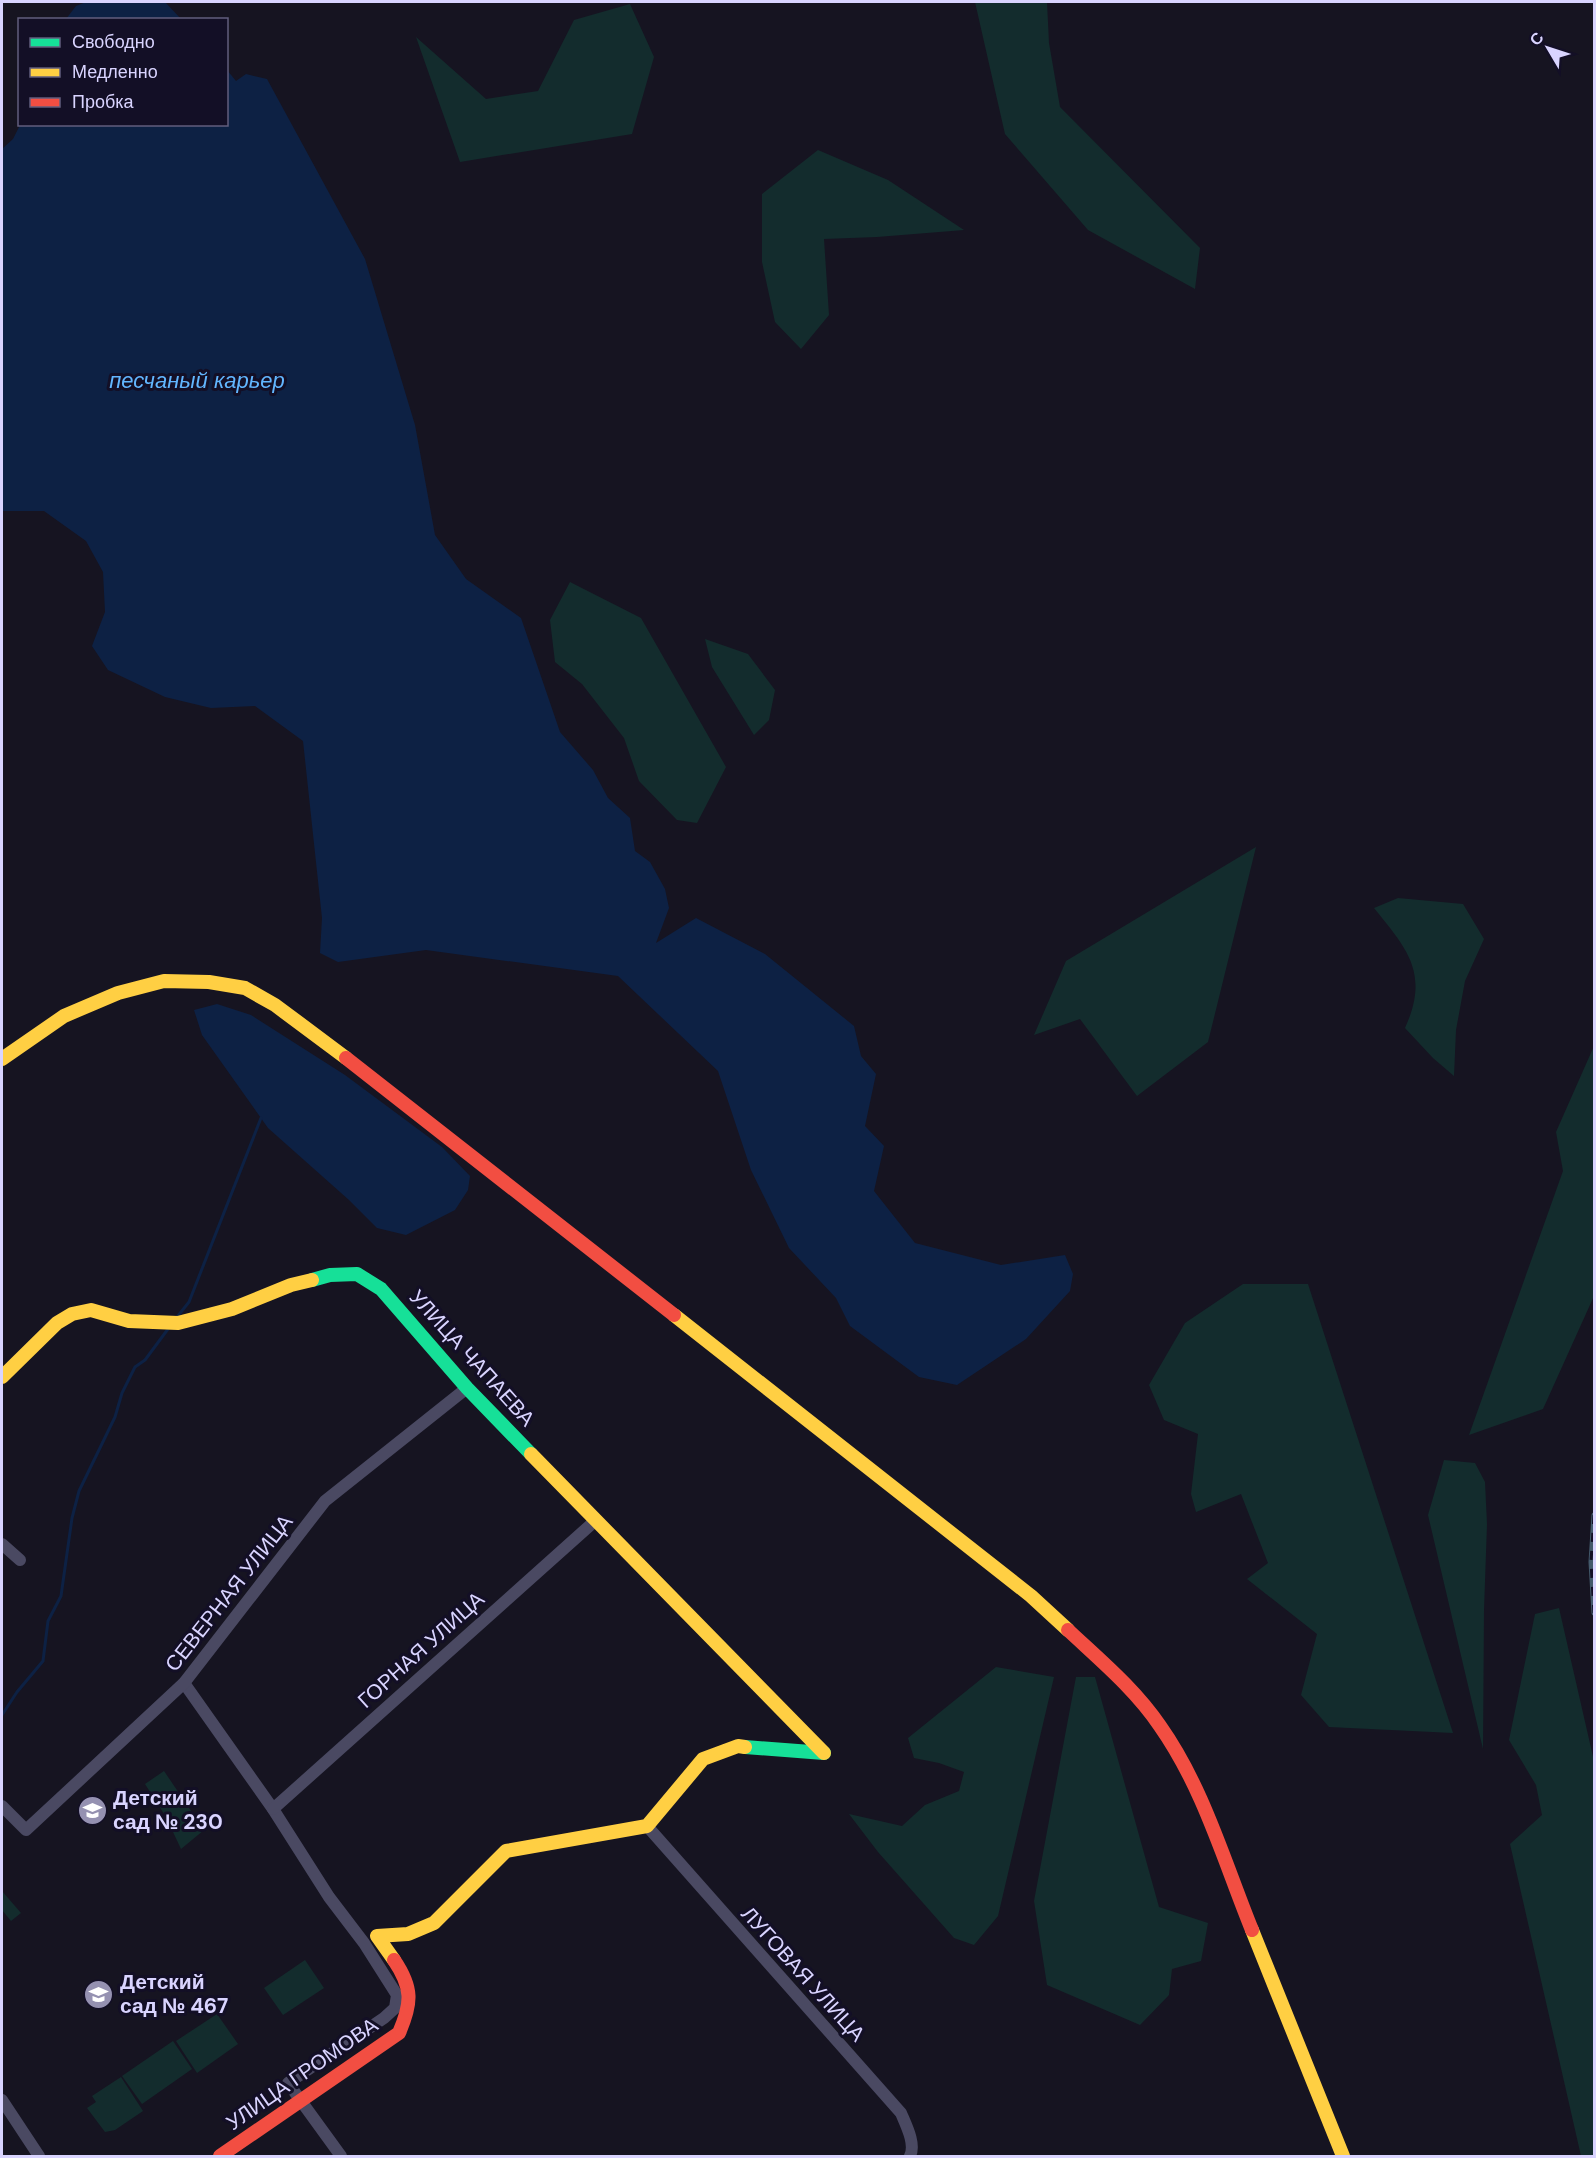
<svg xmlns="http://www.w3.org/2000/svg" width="1596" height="2158" viewBox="0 0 1596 2158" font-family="'DM Sans',sans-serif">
<rect width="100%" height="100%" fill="#161421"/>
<g fill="#132c2d">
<path d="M975 2H1047L1049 43 1060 107 1200 248 1195 289 1088 230 1005 134Z"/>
<path d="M630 4 654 57 632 134 460 162 416 37 486 99 538 91 574 20Z"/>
<path d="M818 150 888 180 964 230 877 237 824 239 829 315 801 349 775 322 762 262V194Z"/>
<path d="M570 582 641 618 726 767 697 823 677 820 639 781 624 738 582 684 555 662 550 620Z"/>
<path d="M705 639 748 654 775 690 769 720 754 735 712 667Z"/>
<path d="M1256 847 1208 1042 1137 1096 1080 1019 1034 1035 1066 961Z"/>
<path d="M1398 898 1463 904 1484 939 1465 981 1456 1030 1454 1076 1433 1058 1405 1028C1430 973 1407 949 1374 908Z"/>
<path d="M1594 1046V1296L1543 1409 1469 1435 1563 1171 1556 1132Z"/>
<path d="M1243 1284H1308L1453 1733 1329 1727 1301 1695 1317 1634 1247 1579 1268 1563 1241 1494 1196 1512 1191 1494 1198 1434 1164 1420 1149 1385 1185 1323Z"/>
<path d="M1444 1460 1475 1463 1485 1482 1487 1524 1484 1610 1483 1749 1428 1515Z"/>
<path d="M1559 1608 1594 1761V2156H1581L1510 1844 1542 1815 1536 1785 1509 1740 1535 1614Z"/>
<path d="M996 1667 1054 1677 998 1916 974 1945 954 1938 878 1852 849 1814 902 1826 925 1805 959 1791 964 1772 939 1763 914 1758 908 1738Z"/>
<path d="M1076 1677H1095L1159 1907 1208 1923 1201 1961 1172 1969 1169 1995 1140 2025 1047 1985 1034 1901Z"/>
<path d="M164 1771 204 1830 181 1849 166 1817 145 1784Z"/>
<path d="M2 1891 21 1913 11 1921 2 1910Z"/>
<path d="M305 1960 324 1988 283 2015 264 1988Z"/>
<path d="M217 2014 238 2044 197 2073 176 2041Z"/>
<path d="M173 2041 192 2069 142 2104 122 2076Z"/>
<path d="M121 2077 143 2111 115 2130 105 2132 87 2108 96 2102 92 2096Z"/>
</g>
<g fill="#0d2144">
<path d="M86 2H165L181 19H66L76 6Z"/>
<path d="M227 70 236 81 246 74 267 79 365 259 415 425 435 535 466 579 521 618 560 732 593 770 608 798 630 818 635 851 650 862 665 889 669 908 656 943 696 918 765 954 854 1026 861 1056 876 1074 865 1126 884 1146 874 1191 915 1243 1001 1265 1065 1255 1073 1274 1070 1291 1026 1339 957 1385 919 1377 850 1326 836 1298 789 1248 751 1170 718 1071 618 976 426 950 338 962 320 953 322 918 303 741 255 706 211 708 165 697 108 670 92 646 105 612 103 572 86 541 44 511H2V149L13 139 20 125 226 124Z"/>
<path d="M217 1004 251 1015 345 1075 442 1147 470 1176 468 1190 455 1210 406 1235 377 1228 349 1200 268 1128 202 1035 194 1010Z"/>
</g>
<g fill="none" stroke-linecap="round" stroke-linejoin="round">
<g stroke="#0d2144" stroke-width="3">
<path d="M177 1317 189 1302 261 1118"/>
<path d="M2 1715 17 1692 43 1661 48 1621 61 1596 72 1518 79 1491 115 1417 122 1393 135 1367 145 1360 168 1329"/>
</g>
<g stroke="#4a4962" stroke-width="12">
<path d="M2 1544 20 1560"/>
<path d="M184 1683 273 1809 329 1897 364 1943 397 1995 395 2008 384 2018 288 2083 341 2156"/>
<path d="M2 1806 26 1830 184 1683 325 1501 467 1388"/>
<path d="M273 1809 596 1520"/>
<path d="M647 1826 901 2113C906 2125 916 2144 910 2156"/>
<path d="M2 2100 39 2156"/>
</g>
<g stroke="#16e098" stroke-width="14">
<path d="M312 1280 330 1275 357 1274 381 1289 467 1388 531 1454"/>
<path d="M745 1747 824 1753"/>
</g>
<g stroke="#ffcf43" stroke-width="14">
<path d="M2 1059 64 1016 118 993 164 981 209 982 245 988 275 1005 346 1058"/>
<path d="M674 1315 1031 1596 1068 1630"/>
<path d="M2 1377 57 1323 72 1314 91 1310 129 1321 178 1323 232 1309 291 1285 312 1280"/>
<path d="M531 1454 824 1753"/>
<path d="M1252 1930 1343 2156"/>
<path d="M394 1960 377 1936 408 1934 434 1923 506 1851 647 1826 703 1759 738 1746 745 1747"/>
</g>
<g stroke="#f24e42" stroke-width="14">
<path d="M346 1058 674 1315"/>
<path d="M1068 1630C1100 1660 1135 1689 1160 1726 1203 1787 1224 1861 1252 1930"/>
<path d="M220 2156 399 2033C412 2003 413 1988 394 1960"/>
</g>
<defs>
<path id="rail" d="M1594 1515 1591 1562 1594 1613"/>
</defs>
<use href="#rail" stroke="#43596b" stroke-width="5"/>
<use href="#rail" stroke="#130f26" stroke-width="3" stroke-dasharray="9" stroke-linecap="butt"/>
</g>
<defs>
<symbol id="school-disc" viewBox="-11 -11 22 22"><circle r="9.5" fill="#9591b1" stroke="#130f26"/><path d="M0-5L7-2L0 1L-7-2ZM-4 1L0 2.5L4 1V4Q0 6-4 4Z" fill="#fff"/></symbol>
</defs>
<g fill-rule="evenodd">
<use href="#school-disc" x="76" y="1794" width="33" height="33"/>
<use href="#school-disc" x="82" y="1978" width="33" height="33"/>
</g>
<g text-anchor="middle" stroke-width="6" stroke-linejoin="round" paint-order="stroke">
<g font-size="21" fill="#d9d4ff" stroke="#130f26">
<text transform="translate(472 1358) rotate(48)" y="7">УЛИЦА ЧАПАЕВА</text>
<text transform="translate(229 1593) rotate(-52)" y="7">СЕВЕРНАЯ УЛИЦА</text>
<text transform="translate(421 1650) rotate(-42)" y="7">ГОРНАЯ УЛИЦА</text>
<text transform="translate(803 1974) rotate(48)" y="7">ЛУГОВАЯ УЛИЦА</text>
<text transform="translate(302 2074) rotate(-35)" y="7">УЛИЦА ГРОМОВА</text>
</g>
<g font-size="21" font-weight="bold" fill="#d9d4ff" stroke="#130f26" text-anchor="start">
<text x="113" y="1805">Детский<tspan x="113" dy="24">сад № 230</tspan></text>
<text x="120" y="1989">Детский<tspan x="120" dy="24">сад № 467</tspan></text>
</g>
<g font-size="22" font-style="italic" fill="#62b6ff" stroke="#130f26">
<text x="197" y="388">песчаный карьер</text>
</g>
</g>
<rect width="1596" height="2158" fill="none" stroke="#d9d4ff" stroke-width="6"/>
<rect x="18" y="18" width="210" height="108" fill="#130f26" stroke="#625e7d" stroke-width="1.5"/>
<rect x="30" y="38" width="30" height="9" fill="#16e098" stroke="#625e7d" stroke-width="1.5"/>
<text x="72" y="48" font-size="18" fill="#d9d4ff">Свободно</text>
<rect x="30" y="68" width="30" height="9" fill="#ffcf43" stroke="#625e7d" stroke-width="1.5"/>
<text x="72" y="78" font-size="18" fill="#d9d4ff">Медленно</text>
<rect x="30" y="98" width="30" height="9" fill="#f24e42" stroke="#625e7d" stroke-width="1.5"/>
<text x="72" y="108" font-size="18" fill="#d9d4ff">Пробка</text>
<g transform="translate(1548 48) rotate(309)" stroke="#130f26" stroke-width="4.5" paint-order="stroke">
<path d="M0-4.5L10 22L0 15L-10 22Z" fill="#d9d4ff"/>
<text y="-9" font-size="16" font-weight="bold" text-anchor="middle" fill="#d9d4ff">С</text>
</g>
</svg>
